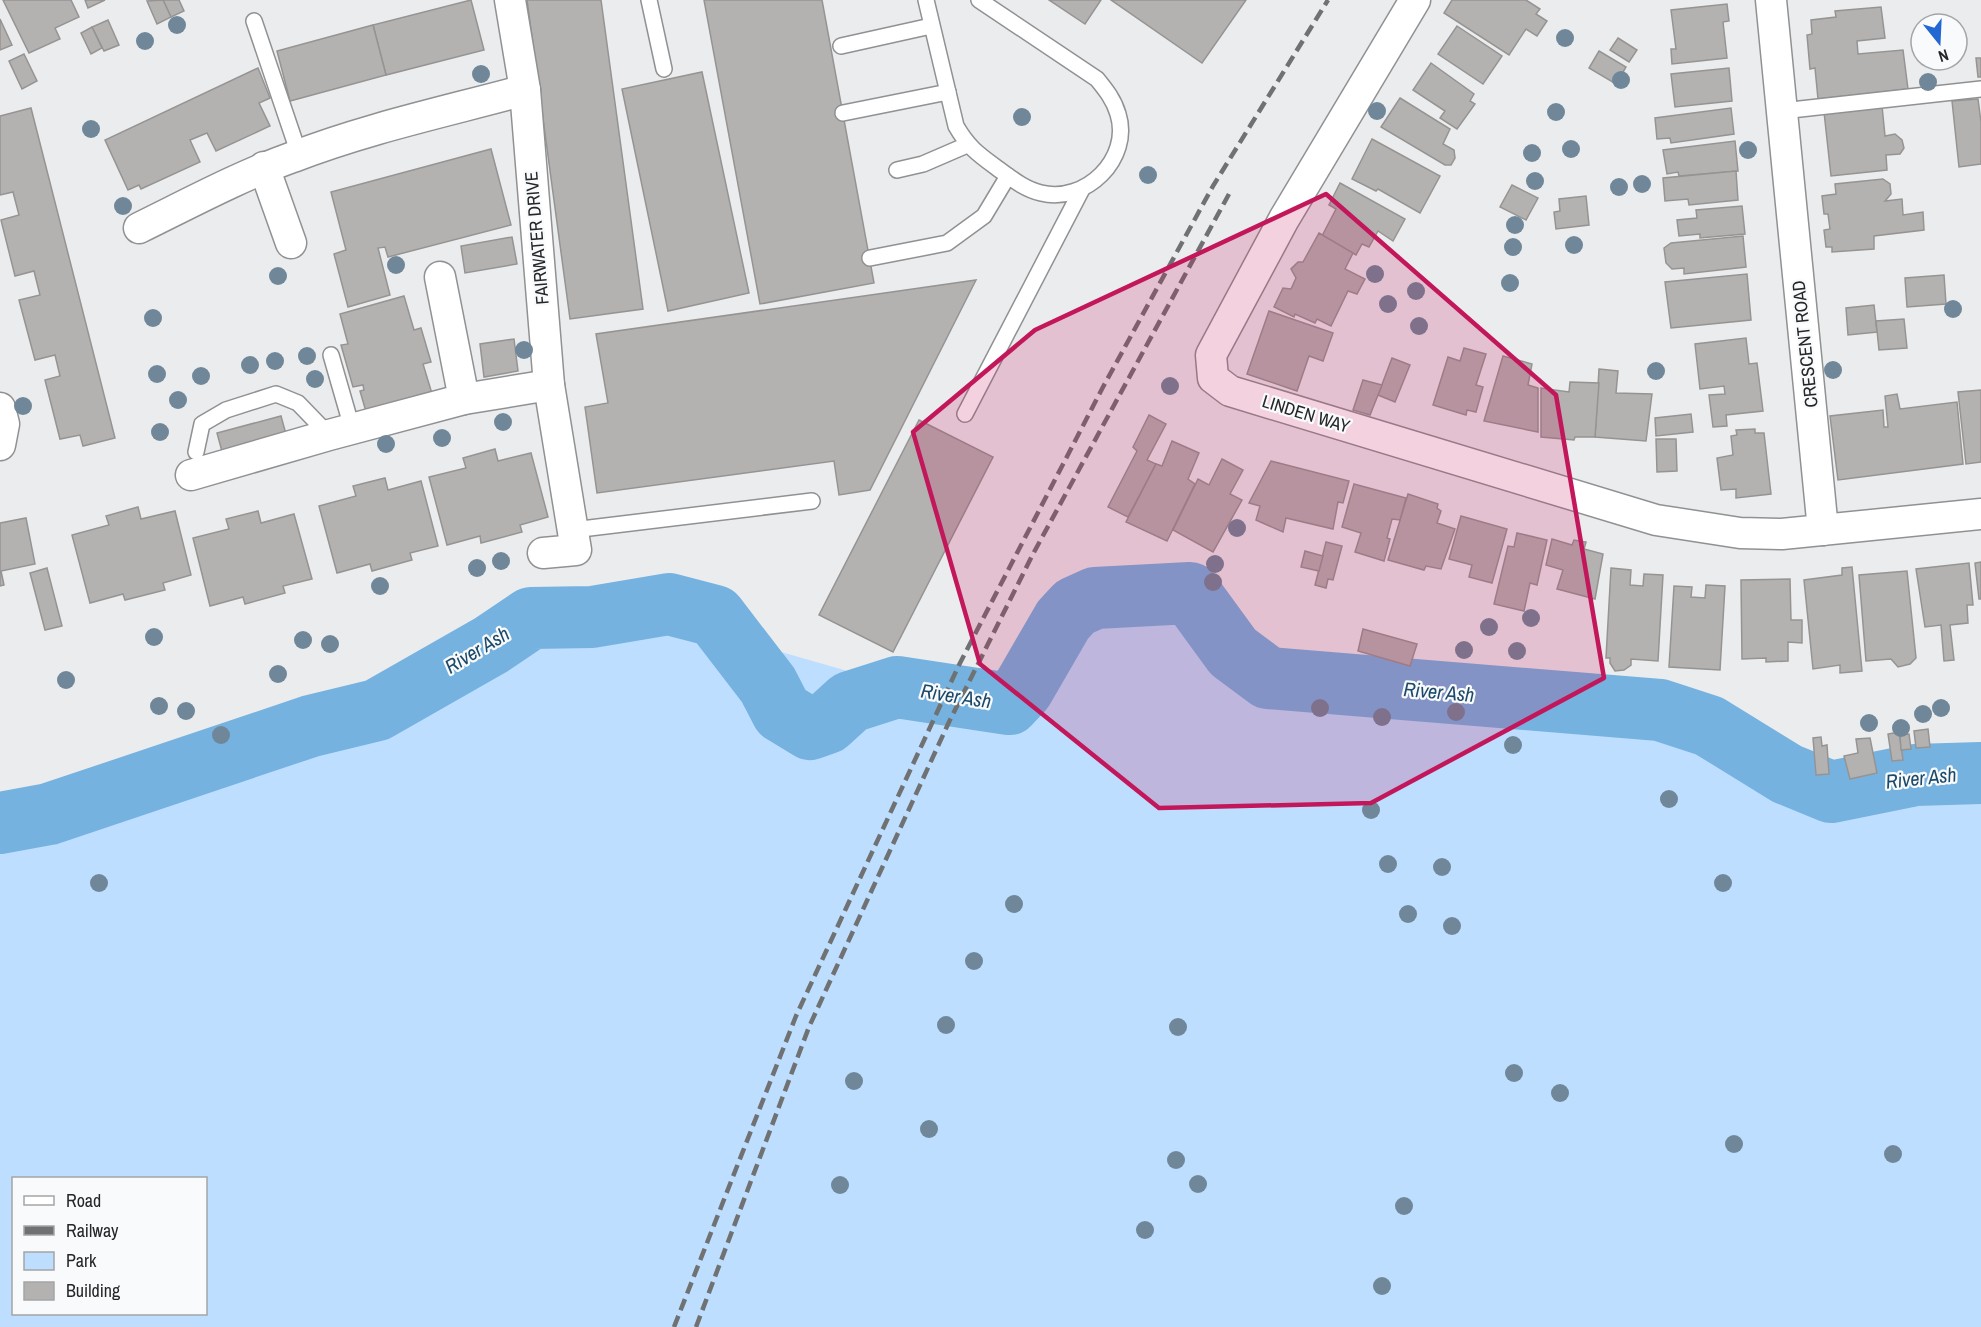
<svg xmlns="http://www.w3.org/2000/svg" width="1981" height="1327" viewBox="0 0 1981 1327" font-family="'Archivo Narrow',sans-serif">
<rect width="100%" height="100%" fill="#ebecee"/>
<path fill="#bddefe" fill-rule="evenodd" d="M1190 593 1233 652 1268 678 1660 710 1709 726 1787 774 1831 792 1915 775 1981 773V1327H0V835L106 809 134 786 311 726 377 710 491 645 531 618 592 598 914 690 1009 704 1023 689 1063 620 1075 607 1095 598ZM14 1178H206V1314H14Z"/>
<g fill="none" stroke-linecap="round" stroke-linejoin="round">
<path stroke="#75b2e0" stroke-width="62" d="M0 823 49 814 311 726 377 710 491 645 531 618 592 617 669 604 715 616 768 685 782 712 810 729 827 723 850 702 897 687 1009 704 1023 689 1063 620 1075 607 1095 598 1190 593 1233 652 1268 678 1660 710 1709 726 1787 774 1831 792 1915 775 1981 773"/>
</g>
<g fill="#b4b2b1" stroke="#969493" stroke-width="1.5">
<path d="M3 0H71L79 17 55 28 60 39 29 53Z"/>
<path d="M85 0H105L88 8Z"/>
<path d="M163 0H179L184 11 171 17Z"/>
<path d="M163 0 171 17 157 24 147 1Z"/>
<path d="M471 0 484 50 386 75 373 25Z"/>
<path d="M527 0H601L643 309 570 319Z"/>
<path d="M704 0H822L874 283 760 304Z"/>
<path d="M1049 0H1101L1085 24Z"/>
<path d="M1111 0H1246L1202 63Z"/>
<path d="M1452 0H1526L1540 9 1536 14 1547 21 1537 36 1526 29 1509 55 1444 13Z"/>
<path d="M1727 4 1729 21 1723 22 1727 58 1672 64 1671 49H1676L1671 10Z"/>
<path d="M1881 7 1885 38 1857 41 1858 54 1903 50 1908 89 1818 99 1815 68 1810 69 1807 35 1812 34 1811 20 1836 17 1835 11Z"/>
<path d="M0 19 12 45 0 50Z"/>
<path d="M108 20 119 45 104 51 92 27Z"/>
<path d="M373 25 386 75 290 101 277 51Z"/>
<path d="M1457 26 1502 56 1483 84 1438 54Z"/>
<path d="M92 27 102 48 91 54 81 33Z"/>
<path d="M1618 38 1637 50 1629 62 1610 50Z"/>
<path d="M1599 51 1626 67 1616 84 1589 68Z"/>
<path d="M24 54 37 81 22 89 9 61Z"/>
<path d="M1976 58H1981V77H1978Z"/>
<path d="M1431 63 1474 94 1470 101 1475 104 1457 129 1440 118 1445 111 1413 90Z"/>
<path d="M258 68 270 98 259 103 270 126 216 151 207 133 190 140 200 162 141 189 139 185 128 190 105 140Z"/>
<path d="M1729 68 1732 101 1675 107 1671 74Z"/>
<path d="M702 72 749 293 668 311 622 89Z"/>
<path d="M1400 98 1450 129 1443 144 1454 150 1455 158 1451 165H1445L1381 127Z"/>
<path d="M1978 99 1981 122V164L1959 167 1952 101Z"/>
<path d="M1882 106 1885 136 1895 134 1902 140 1904 148 1900 154 1886 155 1887 170 1831 176 1824 112Z"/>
<path d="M31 108 115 438 83 446 80 435 60 439 45 380 60 376 55 355 35 360 19 300 40 295 34 271 15 276 1 220 19 215 13 192 0 195V116Z"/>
<path d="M1731 108 1734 134 1671 143 1670 138 1657 139 1655 118Z"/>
<path d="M1372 139 1440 176 1420 213 1378 189 1376 191 1352 179Z"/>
<path d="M1735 141 1738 171 1679 176 1678 172 1667 174 1663 150Z"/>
<path d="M491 149 511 225 388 257 385 247 378 248 390 295 348 307 334 254 346 250 331 192Z"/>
<path d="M1736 171 1738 200 1689 205 1688 199 1665 201 1663 178Z"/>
<path d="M1883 179 1890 184 1891 194 1885 201 1902 199 1903 215 1923 212 1924 230 1874 236V249L1832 252V247H1826L1824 230 1830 229 1828 214H1824L1822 196 1836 194 1835 184Z"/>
<path d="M1340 183 1405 219 1393 241 1378 231 1369 247 1362 244 1356 255 1322 236 1336 209 1329 205Z"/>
<path d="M1512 185 1538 198 1526 220 1500 207Z"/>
<path d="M1586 196 1589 225 1556 229 1554 212 1560 211 1559 199Z"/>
<path d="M1742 206 1745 234 1700 238V234L1679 236 1677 220 1697 218 1696 210Z"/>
<path d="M1319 233 1353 253 1345 269 1365 279 1357 294 1348 291 1331 326 1317 319 1315 323 1295 314 1294 317 1274 307 1283 288 1291 289 1296 278 1291 269 1298 262H1303Z"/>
<path d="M1743 236 1746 267 1684 274V268L1672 269 1666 263 1664 248 1671 243Z"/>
<path d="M512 237 517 264 465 273 461 246Z"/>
<path d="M1747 274 1751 320 1671 328 1665 282Z"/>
<path d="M1944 275 1946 304 1907 307 1905 278Z"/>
<path d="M976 280 870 490 839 495 834 461 597 493 585 407 608 403 596 334Z"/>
<path d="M404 296 414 330 421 328 431 362 423 364 433 397 367 415 360 391 364 390 363 385 353 387 341 345 348 344 340 314Z"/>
<path d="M1874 305 1877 332 1848 335 1846 308Z"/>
<path d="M1269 311 1333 333 1323 361 1309 356 1297 391 1247 374Z"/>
<path d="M1904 319 1907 348 1879 350 1876 321Z"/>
<path d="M1746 338 1749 364 1757 363 1763 411 1726 415 1727 426 1713 427 1709 395 1725 394 1724 386 1700 389 1695 344Z"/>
<path d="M514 339 518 371 484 377 480 344Z"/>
<path d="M1464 348 1486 354 1476 385 1483 387 1476 412 1467 410 1466 415 1433 405 1448 357 1460 361Z"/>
<path d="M1503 356 1532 364 1528 385 1538 388V432L1484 421Z"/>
<path d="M1392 358 1410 365 1395 402 1378 395Z"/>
<path d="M1599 369 1618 371 1616 393 1652 394 1646 441 1595 437Z"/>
<path d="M1363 380 1382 385 1370 415 1353 410Z"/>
<path d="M1570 382 1599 383 1595 437H1575L1574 440 1541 437V388L1569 392Z"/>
<path d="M1981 390V462L1966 464 1958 392Z"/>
<path d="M1897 394 1900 409 1957 402 1963 464 1838 480 1830 416 1883 410 1884 427H1888L1885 396Z"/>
<path d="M1691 414 1693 432 1656 436 1655 418Z"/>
<path d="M1149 415 1166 424 1147 460 1156 464 1128 517 1108 507 1137 451 1133 447Z"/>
<path d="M281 416 287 438 223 455 217 433Z"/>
<path d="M919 420 993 457 893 652 819 615Z"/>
<path d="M1755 429V433H1764L1771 494 1736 498V489L1721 490 1717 458 1733 455 1731 436 1737 435 1736 430Z"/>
<path d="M1656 439H1676L1677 471 1657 472Z"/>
<path d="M1172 441 1199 453 1188 479 1195 484 1167 541 1126 522 1156 464 1162 466Z"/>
<path d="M495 449 498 461 531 453 548 517 520 525 522 532 481 543 480 536 447 545 429 477 466 468 463 458Z"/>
<path d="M1222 459 1243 470 1230 494 1242 500 1213 552 1173 530 1198 479 1209 485Z"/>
<path d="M1271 461 1349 481 1343 503 1338 502 1333 529 1286 518 1283 532 1256 520 1260 506 1249 503Z"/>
<path d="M385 478 388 490 421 481 438 546 410 553 412 560 372 571 370 564 337 573 319 506 356 496 353 486Z"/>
<path d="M1354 484 1406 498 1400 520 1392 519 1387 538 1390 539 1384 561 1355 552 1361 533 1342 527Z"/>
<path d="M1408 494 1438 504 1437 508 1441 511 1437 523 1455 529 1441 569 1426 566 1424 570 1388 560Z"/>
<path d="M138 507 141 519 175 511 191 575 163 583 165 590 125 600 123 594 90 603 72 535 109 525 106 516Z"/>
<path d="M258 511 261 523 294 514 312 579 283 586 285 593 245 604 243 597 210 606 193 538 229 529 226 519Z"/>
<path d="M1461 516 1507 529 1492 583 1469 577 1472 565 1449 559Z"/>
<path d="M26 518 35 564 1 571 4 585 0 586V523Z"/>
<path d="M1517 533 1547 540 1537 585 1530 583 1524 611 1494 604 1508 546 1514 547Z"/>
<path d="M1552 539 1572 545 1574 540 1586 542 1584 549 1603 554 1595 599 1557 589 1563 570 1546 565Z"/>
<path d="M1326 542 1342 546 1333 580 1328 579 1326 588 1315 585Z"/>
<path d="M1305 551 1323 556 1319 571 1301 567Z"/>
<path d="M1981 562V599H1979L1975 563Z"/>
<path d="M1969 563 1973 605H1967L1968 623 1950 625 1954 660 1944 661 1941 625 1925 627 1916 569Z"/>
<path d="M1852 567 1862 671 1840 673V665L1813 669 1804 580 1842 575V568Z"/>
<path d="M47 568 62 626 45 630 30 573Z"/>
<path d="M1611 568 1631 570 1630 585 1643 586 1644 574 1663 575 1658 661 1631 659V665L1624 670 1615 671 1610 663V658H1606Z"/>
<path d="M1907 571 1916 658 1910 664 1898 667 1891 659 1866 661 1859 575Z"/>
<path d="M1790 579 1791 620H1802V643L1788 642V661L1766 662V658L1742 659 1741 580Z"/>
<path d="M1706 585 1725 586 1720 670 1669 667 1674 586 1692 587 1691 597 1705 598Z"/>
<path d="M1363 629 1417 644 1410 666 1358 651Z"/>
<path d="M1928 729 1930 747 1916 748 1914 731Z"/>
<path d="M1899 732 1903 760 1892 761 1888 734Z"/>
<path d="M1909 734 1911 749 1901 750 1900 735Z"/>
<path d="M1821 737 1822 746 1827 745 1829 774 1816 775 1813 738Z"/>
<path d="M1870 738 1877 773 1850 779 1844 756 1858 753 1856 739Z"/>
</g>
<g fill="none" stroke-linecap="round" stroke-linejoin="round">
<defs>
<g id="lane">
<path d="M649 0 664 69"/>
<path d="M926 0 956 126C968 147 978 154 997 168 1011 178 1024 189 1041 193 1085 204 1132 159 1118 114 1114 100 1106 90 1097 79L979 0"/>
<path d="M254 21 299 154"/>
<path d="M841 46 931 26"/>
<path d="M1782 111 1981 89"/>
<path d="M843 113 948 92"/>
<path d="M897 170 923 164 967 145"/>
<path d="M870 258 947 243 984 216 1008 176"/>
<path d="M331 355 352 428"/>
<path d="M965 414 1082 189"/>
<path d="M196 452 202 424 226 410 276 394 298 403 329 435"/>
<path d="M573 530 812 501"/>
</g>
<g id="street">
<path d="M510 0 525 90 549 385 576 550 543 553"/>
<path d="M1415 0 1284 219 1211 355 1213 378 1230 391 1656 520 1740 533 1782 534 1981 514"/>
<path d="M1771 0 1823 530"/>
<path d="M264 167 291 243"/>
<path d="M139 228C190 203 240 176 293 157 368 128 448 111 525 90"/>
<path d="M440 277 464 399"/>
<path d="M0 408 4 424 0 445"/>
<path d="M191 475 329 435 464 399 549 385"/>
</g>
</defs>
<use href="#lane" stroke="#909193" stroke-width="18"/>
<use href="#street" stroke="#909193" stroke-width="33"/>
<use href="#lane" stroke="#fff" stroke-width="15"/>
<use href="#street" stroke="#fff" stroke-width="30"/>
<g stroke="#707172" stroke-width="4.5" stroke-dasharray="12 6" stroke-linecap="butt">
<path d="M674 1327 796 1016 959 665 1103 387 1213 186 1328 0"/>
<path d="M696 1327 809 1027 949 722 1033 554 1229 194"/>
</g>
</g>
<g fill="#6f8799">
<circle cx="177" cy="25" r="9"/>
<circle cx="1565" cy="38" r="9"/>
<circle cx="145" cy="41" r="9"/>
<circle cx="481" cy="74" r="9"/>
<circle cx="1621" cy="80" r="9"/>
<circle cx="1928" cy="82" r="9"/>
<circle cx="1377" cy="111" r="9"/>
<circle cx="1556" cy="112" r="9"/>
<circle cx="1022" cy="117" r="9"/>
<circle cx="91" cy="129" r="9"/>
<circle cx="1571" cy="149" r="9"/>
<circle cx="1748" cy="150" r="9"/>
<circle cx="1532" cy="153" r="9"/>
<circle cx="1148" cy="175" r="9"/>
<circle cx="1535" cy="181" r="9"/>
<circle cx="1642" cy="184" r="9"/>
<circle cx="1619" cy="187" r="9"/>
<circle cx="123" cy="206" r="9"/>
<circle cx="1515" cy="225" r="9"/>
<circle cx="1574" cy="245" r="9"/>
<circle cx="1513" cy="247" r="9"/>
<circle cx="396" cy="265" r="9"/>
<circle cx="1375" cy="274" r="9"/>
<circle cx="278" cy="276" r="9"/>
<circle cx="1510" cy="283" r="9"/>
<circle cx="1416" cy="291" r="9"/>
<circle cx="1388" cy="304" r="9"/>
<circle cx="1953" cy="309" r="9"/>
<circle cx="153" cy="318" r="9"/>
<circle cx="1419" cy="326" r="9"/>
<circle cx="524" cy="350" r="9"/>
<circle cx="307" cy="356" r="9"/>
<circle cx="275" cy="361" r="9"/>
<circle cx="250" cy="365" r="9"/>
<circle cx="1833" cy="370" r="9"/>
<circle cx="1656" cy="371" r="9"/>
<circle cx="157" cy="374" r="9"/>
<circle cx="201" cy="376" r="9"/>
<circle cx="315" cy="379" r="9"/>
<circle cx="1170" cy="386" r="9"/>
<circle cx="178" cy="400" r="9"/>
<circle cx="23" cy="406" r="9"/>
<circle cx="503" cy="422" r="9"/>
<circle cx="160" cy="432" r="9"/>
<circle cx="442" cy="438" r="9"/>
<circle cx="386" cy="444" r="9"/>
<circle cx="1237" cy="528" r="9"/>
<circle cx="501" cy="561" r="9"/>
<circle cx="1215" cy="564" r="9"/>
<circle cx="477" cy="568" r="9"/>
<circle cx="1213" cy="582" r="9"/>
<circle cx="380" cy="586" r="9"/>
<circle cx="1531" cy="618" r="9"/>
<circle cx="1489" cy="627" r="9"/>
<circle cx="154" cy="637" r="9"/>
<circle cx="303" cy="640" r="9"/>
<circle cx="330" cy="644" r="9"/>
<circle cx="1464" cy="650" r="9"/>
<circle cx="1517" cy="651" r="9"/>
<circle cx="278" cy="674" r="9"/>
<circle cx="66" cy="680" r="9"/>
<circle cx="159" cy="706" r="9"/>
<circle cx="1320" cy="708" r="9"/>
<circle cx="1941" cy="708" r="9"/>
<circle cx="186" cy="711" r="9"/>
<circle cx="1456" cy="712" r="9"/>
<circle cx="1923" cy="714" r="9"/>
<circle cx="1382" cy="717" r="9"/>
<circle cx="1869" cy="723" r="9"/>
<circle cx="1901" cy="728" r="9"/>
<circle cx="221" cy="735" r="9"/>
<circle cx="1513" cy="745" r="9"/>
<circle cx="1669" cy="799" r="9"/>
<circle cx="1371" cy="810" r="9"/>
<circle cx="1388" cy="864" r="9"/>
<circle cx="1442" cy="867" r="9"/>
<circle cx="99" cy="883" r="9"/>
<circle cx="1723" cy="883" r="9"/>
<circle cx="1014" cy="904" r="9"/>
<circle cx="1408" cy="914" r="9"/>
<circle cx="1452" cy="926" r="9"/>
<circle cx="974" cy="961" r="9"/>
<circle cx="946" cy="1025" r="9"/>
<circle cx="1178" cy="1027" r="9"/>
<circle cx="1514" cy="1073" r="9"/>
<circle cx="854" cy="1081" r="9"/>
<circle cx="1560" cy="1093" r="9"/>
<circle cx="929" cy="1129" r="9"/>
<circle cx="1734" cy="1144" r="9"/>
<circle cx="1893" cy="1154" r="9"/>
<circle cx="1176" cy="1160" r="9"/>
<circle cx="1198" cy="1184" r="9"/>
<circle cx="840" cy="1185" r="9"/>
<circle cx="1404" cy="1206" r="9"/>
<circle cx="1145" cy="1230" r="9"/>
<circle cx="1382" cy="1286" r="9"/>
</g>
<path fill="#c2185b" fill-opacity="0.2" stroke="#c2185b" stroke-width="4.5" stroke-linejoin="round" d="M1326 194 1556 395 1604 678 1371 803 1159 808 980 664 913 432 1035 330Z"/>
<g text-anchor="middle" stroke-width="4.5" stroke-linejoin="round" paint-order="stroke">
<g font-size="18" fill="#252627" stroke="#f8fafb">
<text transform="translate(537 238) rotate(-95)" y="6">FAIRWATER DRIVE</text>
<text transform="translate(1805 344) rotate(-96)" y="6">CRESCENT ROAD</text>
<text transform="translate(1306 414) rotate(17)" y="6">LINDEN WAY</text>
</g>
<g font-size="20" font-style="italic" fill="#1b4969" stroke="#f8fafb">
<text transform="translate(477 650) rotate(-31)" y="7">River Ash</text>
<text transform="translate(1439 692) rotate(5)" y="7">River Ash</text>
<text transform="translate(956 696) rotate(9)" y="7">River Ash</text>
<text transform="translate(1921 778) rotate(-6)" y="7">River Ash</text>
</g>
</g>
<rect x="12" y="1177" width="195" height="138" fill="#f8fafb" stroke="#a4a5a6" stroke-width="1.5"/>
<rect x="24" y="1196" width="30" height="9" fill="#ffffff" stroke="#a4a5a6" stroke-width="1.5"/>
<text x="66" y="1207" font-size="18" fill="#252627">Road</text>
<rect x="24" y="1226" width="30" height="9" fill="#707172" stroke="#a4a5a6" stroke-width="1.5"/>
<text x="66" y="1237" font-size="18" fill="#252627">Railway</text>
<rect x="24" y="1252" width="30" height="18" fill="#bddefe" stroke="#a4a5a6" stroke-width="1.5"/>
<text x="66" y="1267" font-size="18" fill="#252627">Park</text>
<rect x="24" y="1282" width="30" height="18" fill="#b4b2b1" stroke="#a4a5a6" stroke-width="1.5"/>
<text x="66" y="1297" font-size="18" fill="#252627">Building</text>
<g transform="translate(1939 42) rotate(162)"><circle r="28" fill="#f8fafb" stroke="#a4a5a6" stroke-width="1.5"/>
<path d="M0-4.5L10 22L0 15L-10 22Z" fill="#2367d3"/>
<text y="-9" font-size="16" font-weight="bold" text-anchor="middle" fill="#252627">N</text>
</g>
</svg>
